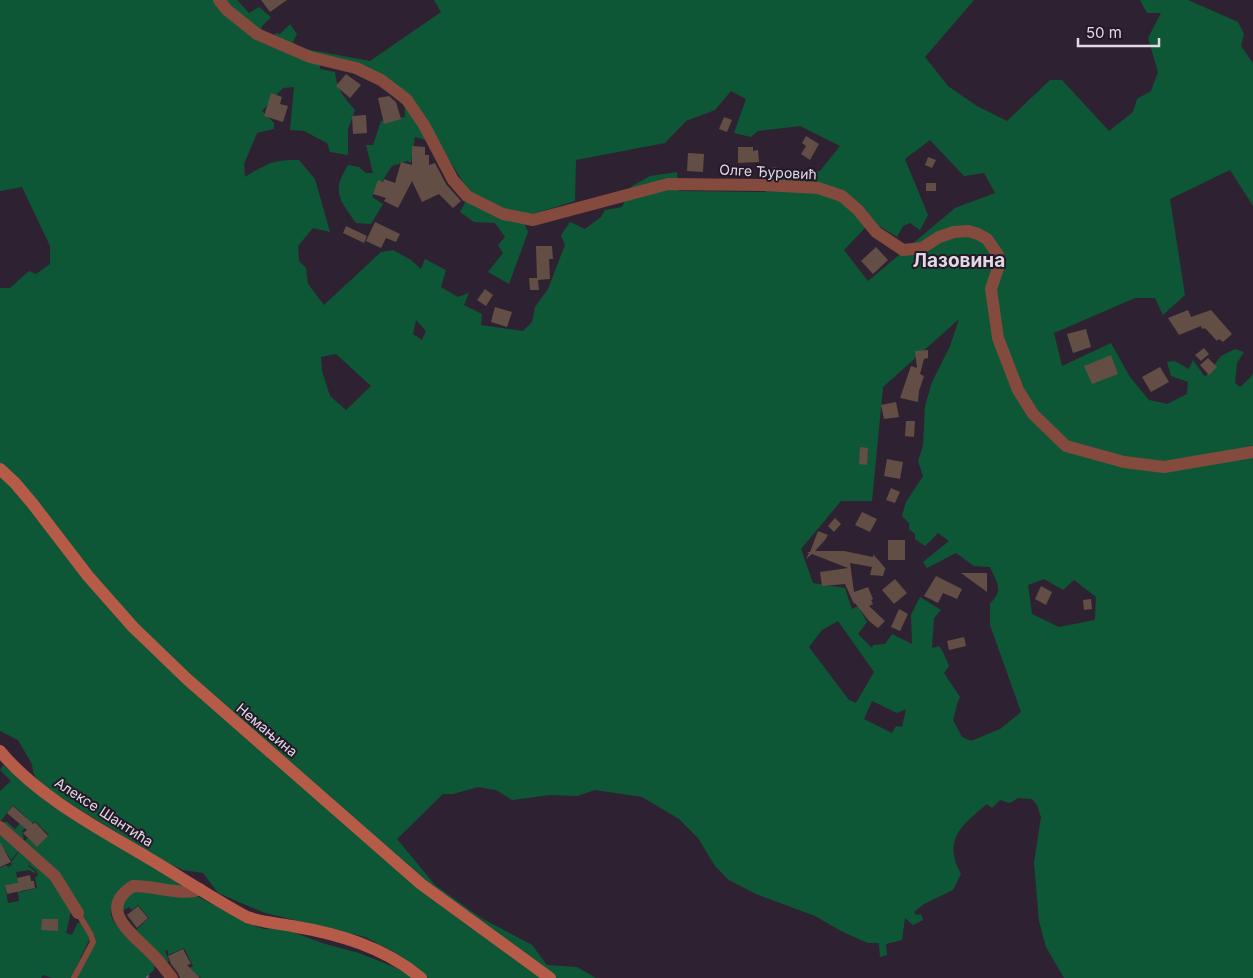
<svg xmlns="http://www.w3.org/2000/svg" width="1253" height="978" viewBox="0 0 1253 978" font-family="Inter,sans-serif">
<rect width="100%" height="100%" fill="#2e2232"/>
<g fill="#0e5736" fill-rule="evenodd">
<path d="M0 0H237L249 13 259 7 271 17 262 26 259 39 266 45 276 33 280 34 290 24 297 34 293 42 300 48 370 61 441 12 434 0H974L925 57 948 86 977 106 1007 121 1050 80H1062L1109 131 1133 112 1137 99 1151 91 1158 72 1148 38 1161 13H1147L1140 0H1188L1238 22 1244 34 1241 46 1253 63V206L1230 170 1170 199 1185 295 1163 315 1155 298H1135L1054 333 1062 366 1111 343 1130 377 1149 400 1167 404 1187 394 1188 382 1171 376 1167 362 1175 361 1189 369 1193 360 1205 377 1221 356 1235 349 1244 352 1237 363 1235 383 1240 387 1250 378 1253 373V978H1064L1046 947 1039 921 1034 863 1041 817 1037 805 1032 799 1018 798 1010 803 1000 800 992 808 987 804C962 825 942 840 961 874L953 890 924 904 914 912 916 915 921 914 923 920 913 925 905 918 902 940 886 944 887 955 880 957 879 943H868L843 932 815 916 756 894 729 880 715 866 698 838 679 819 642 797 595 790 577 796 550 795 512 800 496 790 478 787 453 794H443L397 839 435 885 481 918 532 945 547 965 577 967 596 978H428L396 953 365 937 265 913 218 893 203 873 183 870 163 861 50 791 37 780 33 772 32 764 18 740 0 731V288H10L29 271 36 274 50 264V246L22 187 0 191ZM320 57 404 92 405 117 381 121 373 145H366L373 173H366L359 167 348 165C331 192 340 200 356 223L371 224 383 204 372 197 392 166 407 161 411 163 415 137 426 140V123L470 193 460 212 474 222 495 223 505 237 498 245 503 253 488 272 509 284 528 232 520 212 533 214 575 201 576 160 665 143 686 121 715 110 731 91 746 99 734 133 751 137 758 131 800 126 840 146 820 171 789 169 765 192 679 191 677 172 650 176 632 186 622 207 605 210 601 217 585 229 570 222 561 235 565 245 548 289 535 307 532 322 523 331 481 325 482 314 464 305 469 293 458 297 441 287 446 270 425 259 421 269 411 260 393 250 381 252 324 305 308 284 306 268 299 261 298 246 313 228 330 232 315 179 299 160C274 159 266 164 245 177L244 164 257 133 274 129V123L262 111 283 88 294 87 290 130 304 131 327 143 330 152 348 155V129L355 110C345 99 336 88 335 72L320 69ZM930 140 964 176 984 173 995 193 955 208 868 281 844 250 866 227H881L897 237 903 226 910 223 920 230 928 215 905 159ZM959 319 950 346 932 382 925 406 923 446 918 461 923 476 906 502 902 516 909 523V529L915 534V539L925 546 938 533 949 541 923 562 927 568 956 553 974 566 990 567C996 582 1005 590 990 603V625L1021 712 1000 729 971 741 962 737 953 720C956 712 956 704 960 697L944 673 949 666 943 652 939 646 932 648 934 618 941 610 920 597 911 615 912 644 892 634 885 644 873 645 872 648 858 634 867 622 858 606 852 609 845 588 813 583 801 549 841 501H872L883 387ZM416 320 426 331 422 340 413 334ZM336 354 371 386 346 410 330 396 322 371 321 357ZM1044 579 1063 590 1074 580 1096 597 1095 620 1059 627 1032 614 1028 585ZM838 621 874 672 856 703 849 700 809 647 822 630ZM872 701 897 713 906 709 902 727 896 726 892 733 864 719Z"/>
<path d="M3 765 22 780 191 889 140 883 112 906C111 910 110 914 112 918 118 931 144 952 155 963L154 970 145 978H77L95 944V936L61 878 20 844 28 838 37 847 49 835 35 821 22 831 24 839 19 843 1 826 6 821 15 829 26 817 13 805 0 822V791L11 781 0 770Z"/>
<path d="M0 831 20 849 11 860 5 850 0 853Z"/>
<path d="M21 849 32 859 28 866 36 872 34 873 29 870 16 872 20 892 37 888 35 877 38 876 37 871 29 865 33 859 46 869 71 912 66 933 72 935 77 924 80 922 88 935 89 940 71 978H52L43 975 41 978H0V868L6 865 8 867 12 865 11 862ZM13 884 14 892H18L19 901 8 903 5 885Z"/>
<path d="M130 890 197 896 250 924 264 929 275 928 290 931 322 943 359 953 394 967 414 978H201L199 976 197 978 187 969 193 966 184 948 168 955V950L165 951 169 961 167 962 134 932 149 918 138 905 132 910 129 907 119 913Z"/>
</g>
<g fill="#624e44">
<path d="M261 0H287L270 12Z"/>
<path d="M346 74 361 85 350 98 336 86Z"/>
<path d="M271 93 282 97 280 104 288 106 283 122 264 116Z"/>
<path d="M389 96 396 102 401 119 384 124 378 98Z"/>
<path d="M366 115 367 133 353 134 352 116Z"/>
<path d="M724 117 732 120 727 132 719 129Z"/>
<path d="M806 136 819 144 810 160 801 154 806 146 802 143Z"/>
<path d="M412 146 425 147V155H429V165L435 163 446 184 461 201 453 208 439 194 422 202 412 181 398 208 384 201 386 198 373 194 378 180 383 182 384 179 395 183 401 162 412 165Z"/>
<path d="M738 147H753V151L758 150 759 162 738 163Z"/>
<path d="M688 153 704 154 703 172 687 171Z"/>
<path d="M928 157 936 160 932 168 925 165Z"/>
<path d="M773 167 783 169 782 178 771 176Z"/>
<rect x="926" y="183" width="10" height="8"/>
<path d="M375 222 400 234 396 242 386 238 381 248 366 241Z"/>
<path d="M346 226 367 236 364 243 343 233Z"/>
<path d="M536 246H552L553 259H549L550 279 538 280 539 290H530L529 278H537Z"/>
<path d="M876 247 888 260 873 274 861 261Z"/>
<path d="M485 289 493 295 486 306 477 300Z"/>
<path d="M495 307 512 312 507 327 491 322Z"/>
<path d="M1188 310 1191 317 1211 310 1232 334 1223 342 1219 339 1217 341 1205 328 1202 329 1201 326 1179 335 1168 318Z"/>
<path d="M1086 329 1091 347 1073 353 1067 334Z"/>
<path d="M1204 348 1209 354 1201 361 1195 355Z"/>
<path d="M928 350V358L924 359 920 374 924 376 919 391 918 402 900 398 911 366 917 368 915 351Z"/>
<path d="M1111 355 1118 374 1092 384 1084 366Z"/>
<path d="M1208 358 1217 367 1209 375 1200 365Z"/>
<path d="M1160 367 1169 382 1151 392 1142 377Z"/>
<path d="M896 402 899 417 884 419 881 405Z"/>
<path d="M906 421H915L914 437 905 436Z"/>
<path d="M860 447 868 448 867 465 859 464Z"/>
<path d="M887 459 903 462 900 479 884 476Z"/>
<path d="M891 488 900 492 895 503 886 500Z"/>
<path d="M862 512 877 519 870 532 855 525Z"/>
<path d="M835 518 841 524 834 532 828 526Z"/>
<path d="M818 531 828 535 825 540 815 551H844L873 557V554L886 569H885L883 576 870 575 872 567 850 563 854 592 868 587 873 599 871 600 873 604 869 606 885 621 878 628 869 621 855 603 854 604 845 584 822 586 820 572 848 568 812 554 806 559 809 553 807 552H810Z"/>
<rect x="888" y="540" width="17" height="20"/>
<path d="M961 573H987V592Z"/>
<path d="M936 576 962 589 957 599 943 593 938 603 924 596Z"/>
<path d="M895 579 907 593 894 604 882 590Z"/>
<path d="M1041 586 1052 592 1046 605 1035 599Z"/>
<path d="M1091 599 1092 609 1084 610 1083 600Z"/>
<path d="M899 609 908 614 900 631 891 627Z"/>
<path d="M964 637 966 646 949 650 947 641Z"/>
<path d="M13 806 33 824 35 822 48 836 37 847 23 833 27 830 7 813Z"/>
<path d="M0 842 11 862 0 867Z"/>
<path d="M30 875 31 881H34L35 888 7 894 5 885 18 883 17 878Z"/>
<path d="M138 906 148 918 137 928 127 915Z"/>
<path d="M42 919H58V931L41 930Z"/>
<path d="M183 949 191 964 187 965 200 978H180L178 973 171 964 168 956Z"/>
</g>
<g fill="none" stroke-linecap="round" stroke-linejoin="round">
<path stroke="#695f6d" stroke-width="2" stroke-dasharray="4 4" stroke-linecap="butt" d="M146 978 152 973"/>
<path stroke="#834a3d" stroke-width="6" d="M74 978 93 942 91 935 78 913"/>
<g stroke="#834a3d" stroke-width="12">
<path d="M219 0 227 10 257 34 310 57 356 68 381 80 397 92 407 100 424 125 453 180 467 196 503 214 533 220 668 184 764 185 818 188 842 196 858 210 876 232 903 250 922 248 939 237 954 232 968 231 978 234 987 239 998 255 999 265 991 289 998 338 1018 390 1033 414 1066 446 1124 462 1164 467 1253 452"/>
<path d="M0 827 55 876 78 913"/>
<path d="M172 978C165 969 158 959 149 951 131 933 97 909 133 886 151 885 187 897 200 889"/>
</g>
<g stroke="#b65b48" stroke-width="12">
<path d="M0 469 15 483 32 503 88 576 133 627 187 679 421 884 550 978"/>
<path d="M0 751C36 795 96 827 145 856 179 876 212 898 247 917 261 922 276 923 292 926 339 934 384 947 421 978"/>
</g>
</g>
<g text-anchor="middle" stroke-width="4" stroke-linejoin="round" paint-order="stroke">
<g font-size="14" fill="#e0d9e3" stroke="#241928">
<text transform="translate(768 172) rotate(3)" y="5">Олге Ђуровић</text>
<text transform="translate(267 730) rotate(40)" y="5">Немањина</text>
<text transform="translate(104 812) rotate(33)" y="5">Алексе Шантића</text>
</g>
<g font-size="19" font-weight="bold" fill="#e0d9e3" stroke="#241928">
<text x="959" y="267">Лазовина</text>
</g>
</g>
<path d="M1078 38v8h81v-8" fill="none" stroke="#e0d9e3" stroke-width="2.5"/>
<text x="1086" y="38" font-size="15" fill="#e0d9e3" stroke="#241928" stroke-width="4" paint-order="stroke">50 m</text>
</svg>
